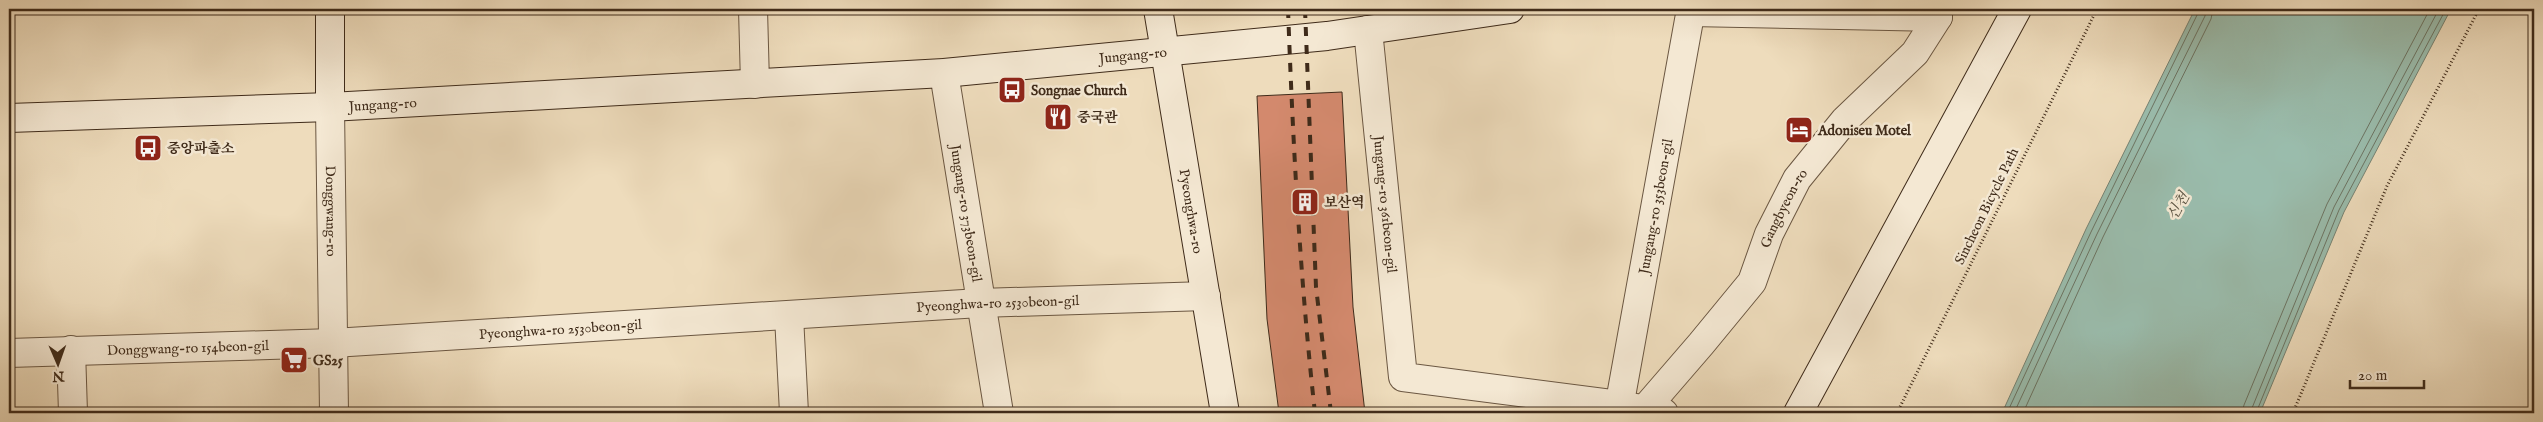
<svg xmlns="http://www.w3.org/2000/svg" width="2543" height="422" viewBox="0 0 2543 422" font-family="'IM FELL English','Noto Serif KR',serif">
<rect width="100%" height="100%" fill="#eedcbc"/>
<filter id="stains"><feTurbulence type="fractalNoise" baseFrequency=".004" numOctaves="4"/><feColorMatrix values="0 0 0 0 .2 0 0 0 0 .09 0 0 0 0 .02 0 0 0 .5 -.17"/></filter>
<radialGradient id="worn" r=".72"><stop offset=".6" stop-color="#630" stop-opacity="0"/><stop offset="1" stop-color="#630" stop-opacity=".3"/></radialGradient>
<path fill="#9abcac" stroke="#768272" d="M2195 9H2451L2344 212 2260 413H2002L2086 229Z"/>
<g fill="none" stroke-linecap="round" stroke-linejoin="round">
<g stroke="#6c7463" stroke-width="1">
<path d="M2007 413 2091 232 2200 9"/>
<path d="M2014 413 2097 234 2205 16 2206 9"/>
<path d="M2023 413 2103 237 2211 19 2213 9"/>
<path d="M2242 413 2244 405 2327 204 2430 9"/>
<path d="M2250 413 2334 207 2439 9"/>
<path d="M2256 413 2339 210 2446 9"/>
</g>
</g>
<path fill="#d3896d" stroke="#3f2b1a" d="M1342 92 1353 307 1365 413H1279L1267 319 1257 96Z"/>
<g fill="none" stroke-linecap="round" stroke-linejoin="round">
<defs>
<g id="street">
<path d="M753 9 755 84"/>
<path d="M1690 12 1938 17"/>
<path id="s1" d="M1368 30 1403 377 1619 405 1664 413"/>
<path id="s2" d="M944 73 999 413"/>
<path id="s3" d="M330 107 334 413"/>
<path d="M789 316 794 413"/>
<path d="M71 350 73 413"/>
<path id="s4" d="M9 353 333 343 980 303 1206 296"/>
<path id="s5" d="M1644 410 1701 344 1752 282 1769 234 1797 179 1845 120 1915 53 1938 17"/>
<path id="s6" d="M1618 413 1691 9"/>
</g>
<g id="secondary">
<path d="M330 9V107"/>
<path id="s7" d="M1158 9 1225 413"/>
<path id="s8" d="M9 118 330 107 944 73 1327 36 1510 9"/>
<path d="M1798 413 2017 9"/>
</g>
</defs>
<use href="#street" stroke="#6b5742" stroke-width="30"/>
<use href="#secondary" stroke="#3f2b1a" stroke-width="30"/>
<g stroke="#3f2b1a" stroke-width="3" stroke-dasharray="1 2.5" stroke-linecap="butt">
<path d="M1897 413 2097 9"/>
<path d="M2293 413 2387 186 2479 9"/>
</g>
<use href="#street" stroke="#f4e8d3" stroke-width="28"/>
<use href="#secondary" stroke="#f4e8d3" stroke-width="28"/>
<g stroke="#3f2b1a" stroke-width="4" stroke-dasharray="9 9" stroke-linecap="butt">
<path d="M1288 9C1293 144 1300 279 1315 413"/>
<path d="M1305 9 1316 287 1331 413"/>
</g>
</g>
<defs>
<symbol id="bus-square" viewBox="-11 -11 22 22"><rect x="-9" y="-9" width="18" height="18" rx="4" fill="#8f2418" stroke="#f4e8d3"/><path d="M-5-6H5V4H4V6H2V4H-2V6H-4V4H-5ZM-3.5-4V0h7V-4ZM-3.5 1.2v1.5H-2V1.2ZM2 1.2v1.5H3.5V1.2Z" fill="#fff"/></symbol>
<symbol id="restaurant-square" viewBox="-11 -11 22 22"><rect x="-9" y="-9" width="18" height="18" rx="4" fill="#8f2418" stroke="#f4e8d3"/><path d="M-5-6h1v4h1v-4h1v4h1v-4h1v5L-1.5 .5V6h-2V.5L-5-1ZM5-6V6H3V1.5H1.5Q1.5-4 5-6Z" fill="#fff"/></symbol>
<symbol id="hotel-square" viewBox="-11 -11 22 22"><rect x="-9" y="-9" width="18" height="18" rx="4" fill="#8f2418" stroke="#f4e8d3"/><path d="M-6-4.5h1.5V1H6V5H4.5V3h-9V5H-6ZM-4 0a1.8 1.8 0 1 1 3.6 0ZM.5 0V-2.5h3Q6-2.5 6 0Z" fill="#fff"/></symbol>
<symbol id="building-square" viewBox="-11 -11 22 22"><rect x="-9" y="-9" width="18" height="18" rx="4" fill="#8f2418" stroke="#f4e8d3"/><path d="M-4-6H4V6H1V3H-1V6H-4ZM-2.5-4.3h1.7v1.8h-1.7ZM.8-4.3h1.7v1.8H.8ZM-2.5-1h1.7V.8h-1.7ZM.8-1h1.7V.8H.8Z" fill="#fff"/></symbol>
<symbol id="supermarket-square" viewBox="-11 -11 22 22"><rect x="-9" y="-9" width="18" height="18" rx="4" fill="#8f2418" stroke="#f4e8d3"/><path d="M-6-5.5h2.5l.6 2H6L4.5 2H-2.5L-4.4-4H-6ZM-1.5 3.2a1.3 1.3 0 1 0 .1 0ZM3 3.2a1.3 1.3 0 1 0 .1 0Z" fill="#fff"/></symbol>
</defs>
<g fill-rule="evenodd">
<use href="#bus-square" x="996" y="74" width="32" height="32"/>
<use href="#restaurant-square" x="1042" y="101" width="32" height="32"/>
<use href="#hotel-square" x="1783" y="114" width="32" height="32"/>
<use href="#bus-square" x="132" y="132" width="32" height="32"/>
<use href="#building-square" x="1289" y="186" width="32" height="32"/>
<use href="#supermarket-square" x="278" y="344" width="32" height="32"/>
</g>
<g text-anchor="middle" stroke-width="5" stroke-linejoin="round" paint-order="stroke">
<g font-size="14" fill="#3f2b1a" stroke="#f4e8d3">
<text dy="5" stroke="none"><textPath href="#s8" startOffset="1126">Jungang-ro</textPath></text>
<text dy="5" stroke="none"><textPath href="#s8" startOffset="374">Jungang-ro</textPath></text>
<text dy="5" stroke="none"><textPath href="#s1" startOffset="175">Jungang-ro 361beon-gil</textPath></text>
<text transform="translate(1986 206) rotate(-64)" y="5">Sincheon Bicycle Path</text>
<text dy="5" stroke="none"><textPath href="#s6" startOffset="210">Jungang-ro 353beon-gil</textPath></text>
<text dy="5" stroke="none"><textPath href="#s5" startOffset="248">Gangbyeon-ro</textPath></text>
<text dy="5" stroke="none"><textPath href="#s3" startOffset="104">Donggwang-ro</textPath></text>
<text dy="5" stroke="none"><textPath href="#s7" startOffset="205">Pyeonghwa-ro</textPath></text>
<text dy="5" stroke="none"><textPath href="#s2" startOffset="142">Jungang-ro 373beon-gil</textPath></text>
<text dy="5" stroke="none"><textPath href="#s4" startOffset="990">Pyeonghwa-ro 2530beon-gil</textPath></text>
<text dy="5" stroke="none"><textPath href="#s4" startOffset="552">Pyeonghwa-ro 2530beon-gil</textPath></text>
<text dy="5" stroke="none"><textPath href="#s4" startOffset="179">Donggwang-ro 154beon-gil</textPath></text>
</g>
<g font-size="14" font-weight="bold" fill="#3f2b1a" stroke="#f4e8d3" text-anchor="start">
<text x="1031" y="95">Songnae Church</text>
<text x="1077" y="122">중국관</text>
<text x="1818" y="135">Adoniseu Motel</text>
<text x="167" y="153">중앙파출소</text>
<text x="1324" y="207">보산역</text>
<text x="313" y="365">GS25</text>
</g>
<g font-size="15" font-style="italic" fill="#564f3e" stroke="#f4e8d3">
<text transform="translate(2178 206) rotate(-61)" y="5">신천</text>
</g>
</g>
<rect width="2543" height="422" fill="none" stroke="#eedcbc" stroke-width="30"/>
<rect x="10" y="10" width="2523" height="402" fill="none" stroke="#3f2b1a" stroke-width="2.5"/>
<rect x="15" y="15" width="2513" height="392" fill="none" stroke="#3f2b1a"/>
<g transform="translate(58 364) rotate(178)" stroke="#f4e8d3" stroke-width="4" paint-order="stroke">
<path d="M0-4L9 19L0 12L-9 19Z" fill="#3f2b1a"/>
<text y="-8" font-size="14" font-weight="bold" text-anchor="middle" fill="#3f2b1a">N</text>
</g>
<path d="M2350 380v8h74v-8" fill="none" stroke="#3f2b1a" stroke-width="2.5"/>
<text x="2358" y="380" font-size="15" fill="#3f2b1a" stroke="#f4e8d3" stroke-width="4" paint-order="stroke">20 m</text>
<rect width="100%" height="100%" filter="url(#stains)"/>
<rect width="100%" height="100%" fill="url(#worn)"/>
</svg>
